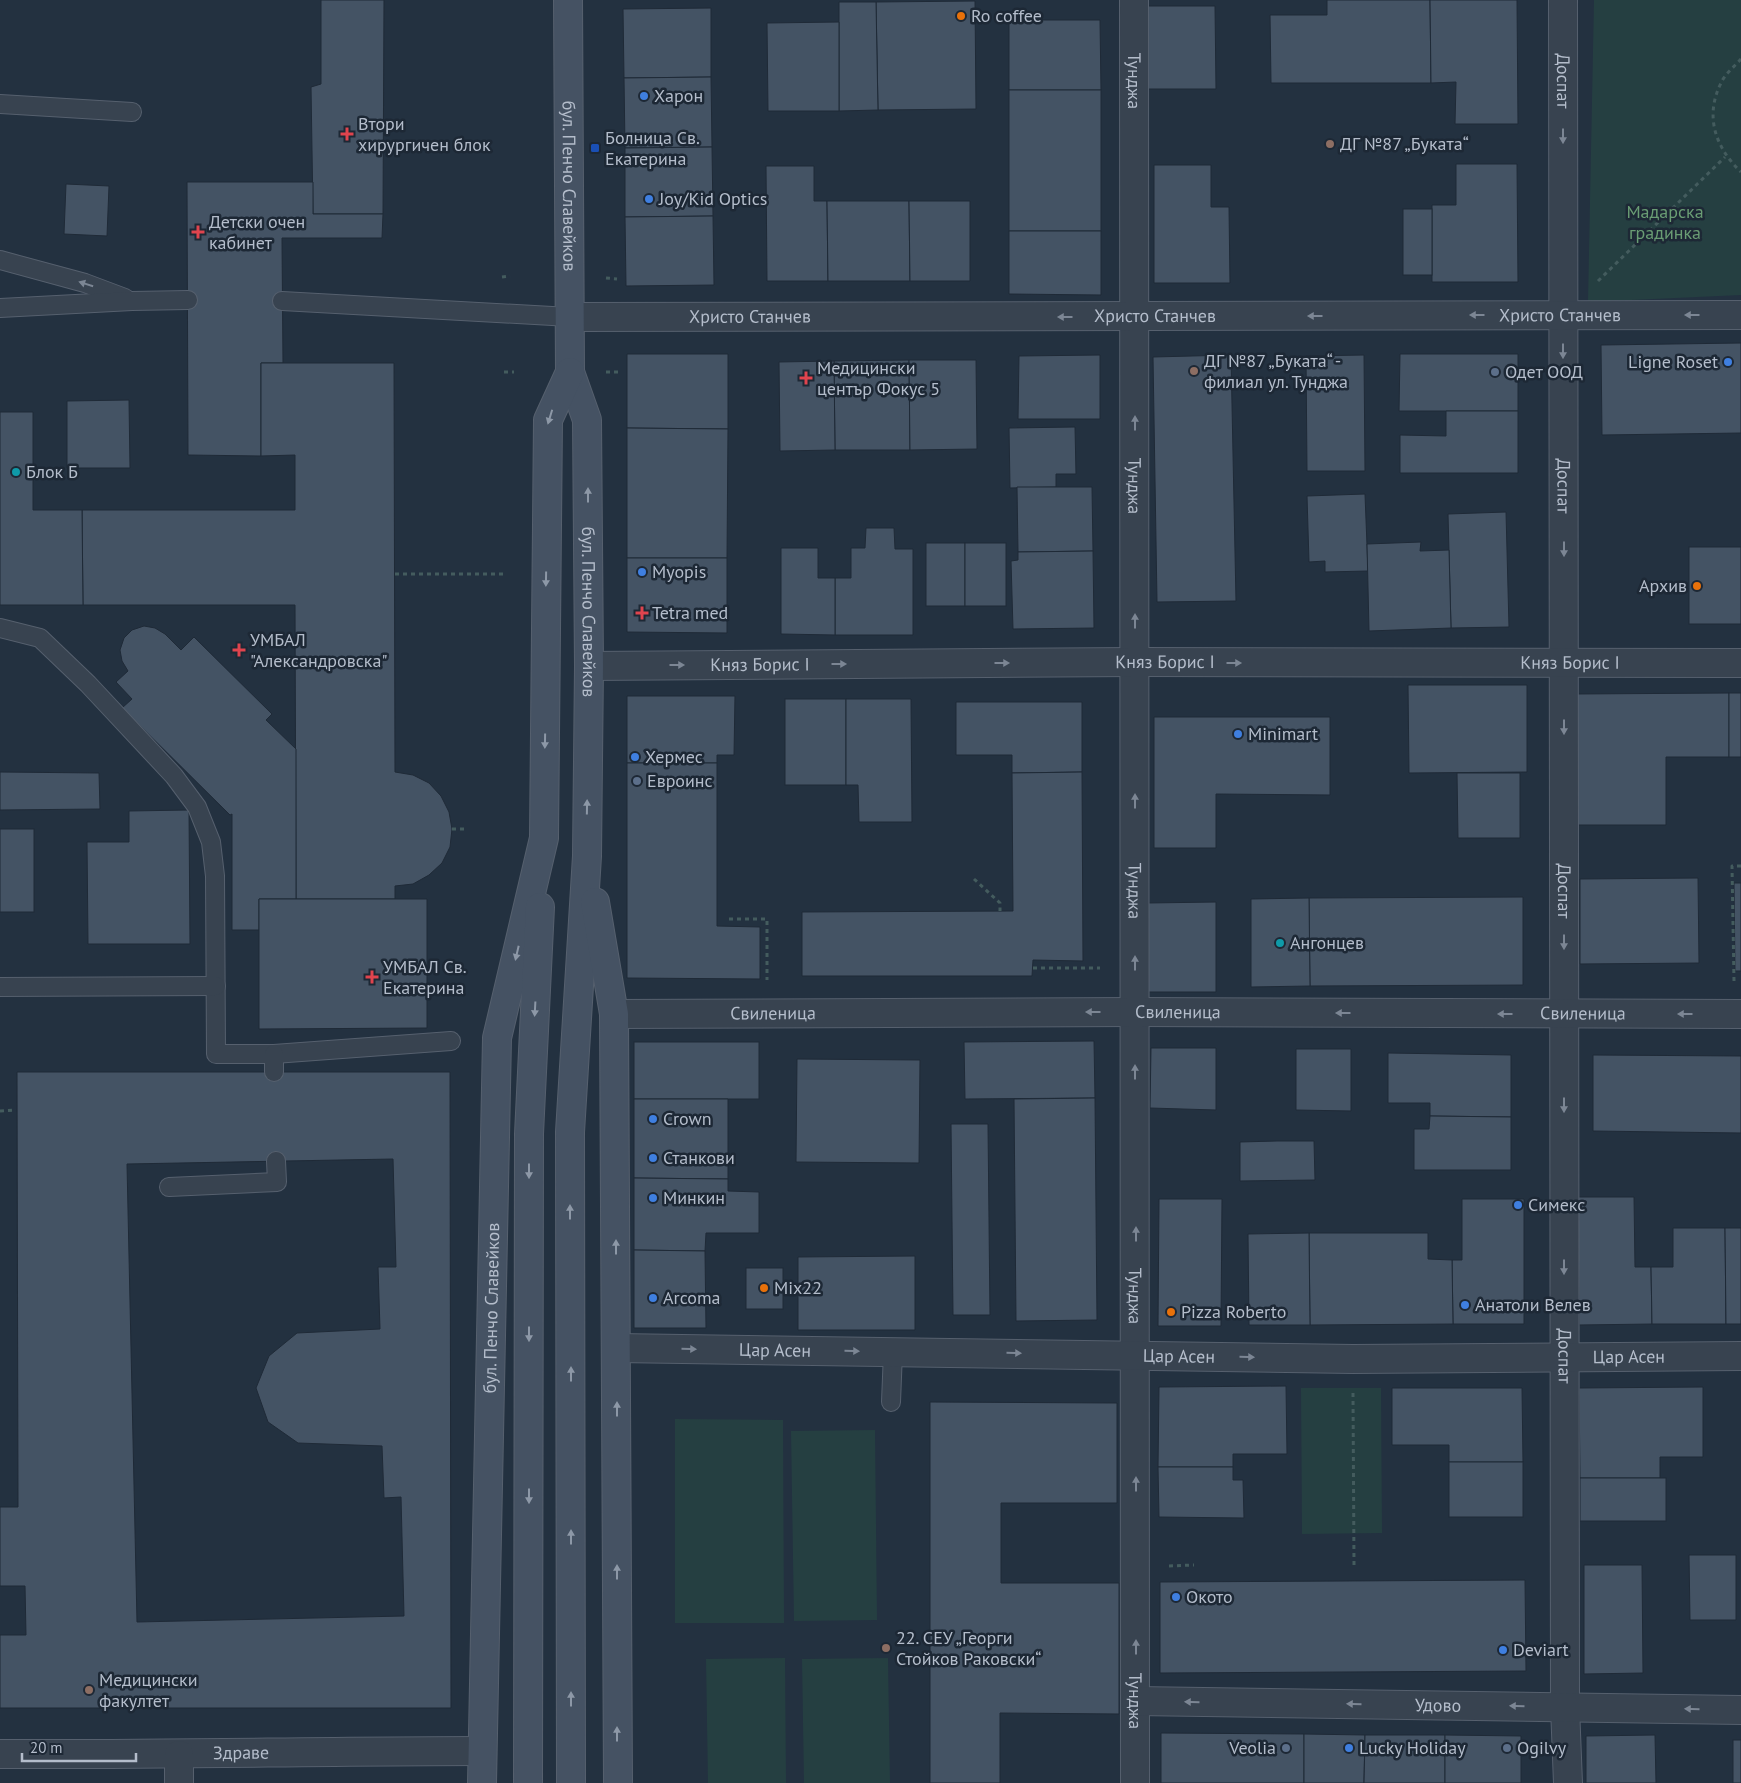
<svg xmlns="http://www.w3.org/2000/svg" width="1741" height="1783" viewBox="0 0 1741 1783" font-family="'PT Sans',sans-serif">
<rect width="100%" height="100%" fill="#233140"/>
<g fill="#253f41">
<path d="M1594 0H1741V295L1588 302Z"/>
<path d="M1301 1388H1381L1382 1533 1302 1534Z"/>
<path d="M675 1419 783 1420 784 1623H675Z"/>
<path d="M875 1430 877 1620 794 1621 791 1431Z"/>
<path d="M785 1658 786 1783H708L706 1659Z"/>
<path d="M888 1658 890 1783H804L802 1659Z"/>
</g>
<g fill="#445364" stroke="#1f2a37" fill-rule="evenodd">
<path d="M321 0H384L383 214H313L311 87 321 84Z"/>
<path d="M1327 0H1430L1431 83H1271L1270 15H1327Z"/>
<path d="M1430 0H1517L1518 124H1455L1456 82 1431 83Z"/>
<path d="M975 1 976 109 878 110 876 2Z"/>
<path d="M839 2H876L878 110 839 111Z"/>
<path d="M1147 6H1215L1216 89H1147Z"/>
<path d="M711 8V77L624 78 623 9Z"/>
<path d="M1009 20H1100L1101 90H1009Z"/>
<path d="M839 22V111H768L767 23Z"/>
<path d="M711 77 712 147 625 148 624 78Z"/>
<rect x="1009" y="90" width="92" height="141"/>
<path d="M712 147 713 216 625 217V148Z"/>
<path d="M1456 164H1517L1518 282H1432V205H1456Z"/>
<path d="M1154 165H1211V207H1229L1230 283H1154Z"/>
<path d="M766 166H814V201H827L828 281H767Z"/>
<path d="M187 182H313V214H383L382 238H282L283 363H261V456L188 455Z"/>
<path d="M66 184 109 186 107 236 64 234Z"/>
<path d="M827 201H909L910 281H828Z"/>
<path d="M909 201H970V281H910Z"/>
<rect x="1403" y="209" width="29" height="66"/>
<path d="M713 216 714 285 626 286 625 217Z"/>
<path d="M1009 231H1101V295L1009 294Z"/>
<path d="M1741 343V433L1602 435 1601 345Z"/>
<path d="M627 354H728V429L627 428Z"/>
<path d="M1400 354H1518V411H1399Z"/>
<path d="M1100 355V419H1018L1019 356Z"/>
<path d="M1231 355 1236 601 1157 602 1153 357Z"/>
<path d="M1364 355 1365 471H1307L1306 356Z"/>
<path d="M909 360 910 450H835L834 361Z"/>
<path d="M909 360H976L977 449 910 450Z"/>
<path d="M834 361 835 450 780 451 779 362Z"/>
<path d="M261 363H394L395 772 413 775 429 783 441 796 449 812 452 829 450 847 442 863 429 875 413 884 395 886V899H296L295 605H83L82 510H295V455L261 456Z"/>
<path d="M129 400 130 468H67V401Z"/>
<path d="M1446 411H1518V473H1400V435L1446 436Z"/>
<path d="M0 412H33V510H82L83 605H0Z"/>
<path d="M1075 427 1076 474H1056V487L1010 488 1009 428Z"/>
<path d="M627 428 728 429 727 558H627Z"/>
<path d="M1017 487H1092L1093 551 1018 552Z"/>
<path d="M1365 494 1368 571 1325 572V561L1309 562 1307 496Z"/>
<path d="M1506 512 1509 627 1451 628 1448 514Z"/>
<path d="M866 528H894L895 549H913V635H835V578H851V548H865Z"/>
<path d="M1421 542 1420 551 1449 550 1451 628 1369 631 1367 544Z"/>
<rect x="926" y="543" width="39" height="63"/>
<rect x="965" y="543" width="41" height="63"/>
<rect x="1689" y="547" width="52" height="77"/>
<path d="M781 548H818V578H835V635L781 634Z"/>
<path d="M1093 551 1094 628 1013 629 1011 561 1018 560V552Z"/>
<path d="M627 558H727V633L627 632Z"/>
<path d="M144 626 155 628 165 634 181 650 194 637 272 714 266 720 296 749V899H259V930H232V814L230 815 122 708 132 699 116 682 128 671 122 661 120 650 124 638 132 630Z"/>
<path d="M1408 685H1527V772L1409 773Z"/>
<path d="M1729 693V757H1666V825H1576V694Z"/>
<rect x="1729" y="693" width="12" height="64"/>
<path d="M627 696H735L734 755H717V763H627Z"/>
<rect x="785" y="699" width="61" height="86"/>
<path d="M846 699H911L912 822H859L858 785H846Z"/>
<path d="M956 702H1082V772L1012 773V755H956Z"/>
<path d="M1154 717H1330V795L1216 794V848H1154Z"/>
<path d="M627 763H717V926L760 927V979L627 978Z"/>
<path d="M0 772 99 773 100 809 0 810Z"/>
<path d="M1082 772 1083 961 1033 960 1032 976H802V912L1013 911 1012 773Z"/>
<path d="M1457 773H1520V838H1458Z"/>
<path d="M189 810 190 944H88L87 842H129V811Z"/>
<rect x="0" y="829" width="34" height="83"/>
<path d="M1698 878 1699 963 1580 964V879Z"/>
<path d="M1734 883H1741V971H1735Z"/>
<path d="M1523 897V985L1310 986 1309 898Z"/>
<path d="M1309 898 1310 986 1251 987V899Z"/>
<path d="M259 899H427V1028L259 1029Z"/>
<path d="M1216 902V992H1148V903Z"/>
<path d="M1094 1041 1095 1098 965 1099 964 1042Z"/>
<rect x="634" y="1042" width="125" height="57"/>
<path d="M1151 1048H1216V1110L1150 1108Z"/>
<path d="M1296 1049H1351V1111L1296 1110Z"/>
<path d="M1388 1053 1511 1055V1117L1430 1116V1103H1388Z"/>
<path d="M1593 1055 1741 1056V1133L1593 1131Z"/>
<path d="M797 1059 920 1060 919 1163 796 1162Z"/>
<path d="M17 1072H450L451 1708H0V1635H26L25 1586H0V1507H18ZM393 1159 396 1267H378L380 1329 297 1333 269 1356 256 1388 268 1422 298 1443 382 1446 384 1498 401 1497 404 1616 137 1622 127 1164Z"/>
<path d="M1095 1098 1097 1320 1016 1321 1014 1099Z"/>
<path d="M634 1099H728V1179L634 1178Z"/>
<path d="M1430 1116 1511 1117V1170H1414V1129H1429Z"/>
<path d="M951 1124H988L990 1315H953Z"/>
<path d="M1277 1141H1314L1315 1180 1240 1181V1142Z"/>
<path d="M634 1178 728 1179V1191L759 1192V1233H706L705 1251 634 1250Z"/>
<path d="M1578 1197H1634L1635 1267H1651L1652 1324 1579 1325Z"/>
<path d="M1159 1199H1222L1221 1326H1158Z"/>
<path d="M1462 1199H1524V1324H1453L1452 1260H1462Z"/>
<path d="M1673 1228H1725L1726 1324H1652L1651 1267H1673Z"/>
<path d="M1725 1228H1741V1324H1726Z"/>
<path d="M1309 1233H1428V1259L1452 1260 1453 1324 1310 1325Z"/>
<path d="M1309 1233 1310 1325H1249L1248 1234Z"/>
<path d="M634 1250 705 1251 706 1328H634Z"/>
<path d="M915 1256V1330H798V1257Z"/>
<rect x="746" y="1268" width="37" height="41"/>
<path d="M1286 1386 1287 1454H1233V1467H1158L1159 1387Z"/>
<path d="M1703 1387V1457H1660V1478H1580L1579 1388Z"/>
<path d="M1392 1388H1522L1523 1462H1449V1445H1392Z"/>
<path d="M930 1402 1117 1403V1503H1001V1583H1119V1714L1000 1713V1783H930Z"/>
<rect x="1449" y="1462" width="74" height="55"/>
<path d="M1158 1467H1233V1480H1243L1244 1518 1159 1517Z"/>
<rect x="1580" y="1478" width="86" height="43"/>
<path d="M1689 1555H1736V1620H1690Z"/>
<path d="M1584 1565H1642L1643 1673 1584 1674Z"/>
<path d="M1525 1580 1526 1671 1160 1673V1582Z"/>
<path d="M1161 1733 1304 1734V1783H1161Z"/>
<path d="M1304 1734 1365 1735 1364 1783H1304Z"/>
<path d="M1365 1735H1445V1783H1364Z"/>
<path d="M1445 1735 1521 1736V1783H1445Z"/>
<path d="M1655 1735 1656 1783H1586V1736Z"/>
<rect x="1733" y="1740" width="8" height="43"/>
</g>
<g fill="none" stroke-linecap="round" stroke-linejoin="round">
<defs>
<g id="lane">
<path d="M0 104 132 112"/>
<path d="M0 260 85 283 125 298"/>
<path d="M282 301 570 317"/>
<path d="M0 308 132 301 188 300"/>
<path d="M0 628 40 638 88 684 174 776 197 807 211 842 215 876 216 1054H274L451 1041"/>
<path d="M0 987 216 986"/>
<path d="M274 1054V1072"/>
<path d="M169 1187 277 1182 276 1161"/>
<path d="M891 1402 893 1352"/>
</g>
<g id="street">
<path id="s1" d="M1134 0 1135 1783"/>
<path id="s2" d="M1563 0 1565 1707 1568 1783"/>
<path id="s3" d="M570 317 1741 315"/>
<path id="s4" d="M589 666 1135 662 1741 663"/>
<path id="s5" d="M614 1014 1135 1012 1741 1014"/>
<path id="s6" d="M617 1348 1353 1359 1741 1356"/>
<path id="s7" d="M1136 1701 1741 1710"/>
<path id="s8" d="M0 1754C161 1755 321 1751 482 1751"/>
<path d="M179 1783V1755"/>
</g>
<g id="secondary">
<path id="s9" d="M568 0 570 372 587 420 589 666 587 856 570 1132 571 1783"/>
<path d="M595 902 614 1014 618 1783"/>
<path id="s10" d="M482 1783 497 1038 544 838 548 420 570 372"/>
<path d="M528 1783 529 1134 540 907"/>
</g>
</defs>
<use href="#lane" stroke="#56606e" stroke-width="20"/>
<use href="#street" stroke="#56606e" stroke-width="30"/>
<use href="#secondary" stroke="#56606e" stroke-width="30"/>
<g stroke="#445c5e" stroke-width="3" stroke-dasharray="4 4" stroke-linecap="butt">
<path d="M1741 59C1735 66 1725 74 1721 83 1704 117 1716 148 1741 172"/>
<path d="M502 277 510 276"/>
<path d="M606 278 617 279"/>
<path d="M1598 281 1725 157"/>
<path d="M504 372H514"/>
<path d="M606 372H618"/>
<path d="M395 574H503"/>
<path d="M452 829H464"/>
<path d="M974 879 1000 903V911"/>
<path d="M729 919H767V980"/>
<path d="M1033 968H1100"/>
<path d="M1734 981 1732 866H1741"/>
<path d="M0 1111 16 1110"/>
<path d="M1353 1393 1354 1565"/>
<path d="M1169 1566 1194 1565"/>
</g>
<use href="#lane" stroke="#384350" stroke-width="18"/>
<use href="#street" stroke="#384350" stroke-width="28"/>
<use href="#secondary" stroke="#455263" stroke-width="28"/>
</g>
<defs><path id="oneway-solid" d="M-6-.8H1V-3.2L6.5 0L1 3.2V.8H-6Z" transform="scale(1.25)"/></defs>
<g fill="#7c8694">
<use href="#oneway-solid" transform="translate(1563 136) rotate(90)"/>
<use href="#oneway-solid" transform="translate(86 284) rotate(-162)"/>
<use href="#oneway-solid" transform="translate(1477 315) rotate(180)"/>
<use href="#oneway-solid" transform="translate(1692 315) rotate(180)"/>
<use href="#oneway-solid" transform="translate(1315 316) rotate(180)"/>
<use href="#oneway-solid" transform="translate(1065 317) rotate(180)"/>
<use href="#oneway-solid" transform="translate(1563 351) rotate(90)"/>
<use href="#oneway-solid" transform="translate(1135 423) rotate(-90)"/>
<use href="#oneway-solid" transform="translate(1564 549) rotate(90)"/>
<use href="#oneway-solid" transform="translate(1135 621) rotate(-90)"/>
<use href="#oneway-solid" transform="translate(1002 663)"/>
<use href="#oneway-solid" transform="translate(1234 663)"/>
<use href="#oneway-solid" transform="translate(839 664)"/>
<use href="#oneway-solid" transform="translate(677 665)"/>
<use href="#oneway-solid" transform="translate(1564 727) rotate(90)"/>
<use href="#oneway-solid" transform="translate(1135 801) rotate(-90)"/>
<use href="#oneway-solid" transform="translate(1564 942) rotate(90)"/>
<use href="#oneway-solid" transform="translate(1135 963) rotate(-90)"/>
<use href="#oneway-solid" transform="translate(1093 1012) rotate(180)"/>
<use href="#oneway-solid" transform="translate(1343 1013) rotate(-180)"/>
<use href="#oneway-solid" transform="translate(1505 1014) rotate(-180)"/>
<use href="#oneway-solid" transform="translate(1685 1014) rotate(-180)"/>
<use href="#oneway-solid" transform="translate(1135 1072) rotate(-90)"/>
<use href="#oneway-solid" transform="translate(1564 1105) rotate(90)"/>
<use href="#oneway-solid" transform="translate(1136 1234) rotate(-90)"/>
<use href="#oneway-solid" transform="translate(1564 1267) rotate(90)"/>
<use href="#oneway-solid" transform="translate(689 1349) rotate(1)"/>
<use href="#oneway-solid" transform="translate(852 1351) rotate(1)"/>
<use href="#oneway-solid" transform="translate(1014 1353) rotate(1)"/>
<use href="#oneway-solid" transform="translate(1247 1357) rotate(1)"/>
<use href="#oneway-solid" transform="translate(1136 1484) rotate(-90)"/>
<use href="#oneway-solid" transform="translate(1136 1647) rotate(-90)"/>
<use href="#oneway-solid" transform="translate(1192 1702) rotate(-179)"/>
<use href="#oneway-solid" transform="translate(1354 1704) rotate(-179)"/>
<use href="#oneway-solid" transform="translate(1517 1706) rotate(-179)"/>
<use href="#oneway-solid" transform="translate(1692 1709) rotate(-179)"/>
</g>
<g fill="#8d98a7">
<use href="#oneway-solid" transform="translate(550 417) rotate(107)"/>
<use href="#oneway-solid" transform="translate(588 495) rotate(-90)"/>
<use href="#oneway-solid" transform="translate(546 579) rotate(91)"/>
<use href="#oneway-solid" transform="translate(545 741) rotate(91)"/>
<use href="#oneway-solid" transform="translate(587 807) rotate(-89)"/>
<use href="#oneway-solid" transform="translate(517 953) rotate(103)"/>
<use href="#oneway-solid" transform="translate(535 1009) rotate(93)"/>
<use href="#oneway-solid" transform="translate(529 1171) rotate(90)"/>
<use href="#oneway-solid" transform="translate(570 1212) rotate(-90)"/>
<use href="#oneway-solid" transform="translate(616 1247) rotate(-90)"/>
<use href="#oneway-solid" transform="translate(529 1334) rotate(90)"/>
<use href="#oneway-solid" transform="translate(571 1374) rotate(-90)"/>
<use href="#oneway-solid" transform="translate(617 1409) rotate(-90)"/>
<use href="#oneway-solid" transform="translate(529 1496) rotate(90)"/>
<use href="#oneway-solid" transform="translate(571 1537) rotate(-90)"/>
<use href="#oneway-solid" transform="translate(617 1572) rotate(-90)"/>
<use href="#oneway-solid" transform="translate(571 1699) rotate(-90)"/>
<use href="#oneway-solid" transform="translate(617 1734) rotate(-90)"/>
</g>
<g fill="#e8710a" stroke="#1d2835" stroke-width="2">
<circle cx="961" cy="16" r="5"/>
<circle cx="1697" cy="586" r="5"/>
<circle cx="764" cy="1288" r="5"/>
<circle cx="1171" cy="1312" r="5"/>
</g>
<g fill="#3f7fe0" stroke="#1d2835" stroke-width="2">
<circle cx="644" cy="96" r="5"/>
<circle cx="649" cy="199" r="5"/>
<circle cx="1728" cy="362" r="5"/>
<circle cx="642" cy="572" r="5"/>
<circle cx="1238" cy="734" r="5"/>
<circle cx="635" cy="757" r="5"/>
<circle cx="653" cy="1119" r="5"/>
<circle cx="653" cy="1158" r="5"/>
<circle cx="653" cy="1198" r="5"/>
<circle cx="1518" cy="1205" r="5"/>
<circle cx="653" cy="1298" r="5"/>
<circle cx="1465" cy="1305" r="5"/>
<circle cx="1176" cy="1597" r="5"/>
<circle cx="1503" cy="1650" r="5"/>
<circle cx="1349" cy="1748" r="5"/>
</g>
<g fill="#e0444e" stroke="#1d2835" stroke-width="2">
<path d="M344.5 126.5h5v5h5v5h-5v5h-5v-5h-5v-5h5z"/>
<path d="M195.5 224.5h5v5h5v5h-5v5h-5v-5h-5v-5h5z"/>
<path d="M803.5 370.5h5v5h5v5h-5v5h-5v-5h-5v-5h5z"/>
<path d="M639.5 605.5h5v5h5v5h-5v5h-5v-5h-5v-5h5z"/>
<path d="M236.5 642.5h5v5h5v5h-5v5h-5v-5h-5v-5h5z"/>
<path d="M369.5 969.5h5v5h5v5h-5v5h-5v-5h-5v-5h5z"/>
</g>
<g fill="#8d6e63" stroke="#1d2835" stroke-width="2">
<circle cx="1330" cy="144" r="5"/>
<circle cx="1194" cy="371" r="5"/>
<circle cx="886" cy="1648" r="5"/>
<circle cx="89" cy="1690" r="5"/>
</g>
<rect fill="#1a4fb4" stroke="#1d2835" stroke-width="2" x="590" y="143" width="10" height="10" rx="2.5"/>
<g fill="#5c6f8a" stroke="#1d2835" stroke-width="2">
<circle cx="1495" cy="372" r="5"/>
<circle cx="637" cy="781" r="5"/>
<circle cx="1286" cy="1748" r="5"/>
<circle cx="1507" cy="1748" r="5"/>
</g>
<g fill="#0f9aa8" stroke="#1d2835" stroke-width="2">
<circle cx="16" cy="472" r="5"/>
<circle cx="1280" cy="943" r="5"/>
</g>
<g text-anchor="middle" stroke-width="5" stroke-linejoin="round" paint-order="stroke">
<g font-size="18" fill="#b4bdcb" stroke="#1d2835" text-anchor="start">
<text x="971" y="22">Ro coffee</text>
<text x="654" y="102">Харон</text>
<text x="358" y="130">Втори<tspan x="358" dy="21">хирургичен блок</tspan></text>
<text x="605" y="144">Болница Св.<tspan x="605" dy="21">Екатерина</tspan></text>
<text x="1340" y="150">ДГ №87 „Буката“</text>
<text x="659" y="205">Joy/Kid Optics</text>
<text x="209" y="228">Детски очен<tspan x="209" dy="21">кабинет</tspan></text>
<text x="1204" y="367">ДГ №87 „Буката“ -<tspan x="1204" dy="21">филиал ул. Тунджа</tspan></text>
<text x="1718" y="368" text-anchor="end">Ligne Roset</text>
<text x="817" y="374">Медицински<tspan x="817" dy="21">център Фокус 5</tspan></text>
<text x="1505" y="378">Одет ООД</text>
<text x="26" y="478">Блок Б</text>
<text x="652" y="578">Myopis</text>
<text x="1687" y="592" text-anchor="end">Архив</text>
<text x="652" y="619">Tetra med</text>
<text x="250" y="646">УМБАЛ<tspan x="250" dy="21">"Александровска"</tspan></text>
<text x="1248" y="740">Minimart</text>
<text x="645" y="763">Хермес</text>
<text x="647" y="787">Евроинс</text>
<text x="1290" y="949">Ангонцев</text>
<text x="383" y="973">УМБАЛ Св.<tspan x="383" dy="21">Екатерина</tspan></text>
<text x="663" y="1125">Crown</text>
<text x="663" y="1164">Станкови</text>
<text x="663" y="1204">Минкин</text>
<text x="1528" y="1211">Симекс</text>
<text x="774" y="1294">Mix22</text>
<text x="663" y="1304">Arcoma</text>
<text x="1475" y="1311">Анатоли Велев</text>
<text x="1181" y="1318">Pizza Roberto</text>
<text x="1186" y="1603">Окото</text>
<text x="896" y="1644">22. СЕУ „Георги<tspan x="896" dy="21">Стойков Раковски“</tspan></text>
<text x="1513" y="1656">Deviart</text>
<text x="99" y="1686">Медицински<tspan x="99" dy="21">факултет</tspan></text>
<text x="1276" y="1754" text-anchor="end">Veolia</text>
<text x="1359" y="1754">Lucky Holiday</text>
<text x="1517" y="1754">Ogilvy</text>
</g>
<g font-size="18" fill="#b4bdcb" stroke="#1d2835">
<text dy="6" stroke="none"><textPath href="#s1" startOffset="81">Тунджа</textPath></text>
<text dy="6" stroke="none"><textPath href="#s2" startOffset="81">Доспат</textPath></text>
<text dy="6" stroke="none"><textPath href="#s9" startOffset="186">бул. Пенчо Славейков</textPath></text>
<text dy="6" stroke="none"><textPath href="#s3" startOffset="990">Христо Станчев</textPath></text>
<text dy="6" stroke="none"><textPath href="#s3" startOffset="585">Христо Станчев</textPath></text>
<text dy="6" stroke="none"><textPath href="#s3" startOffset="180">Христо Станчев</textPath></text>
<text dy="6" stroke="none"><textPath href="#s1" startOffset="486">Тунджа</textPath></text>
<text dy="6" stroke="none"><textPath href="#s2" startOffset="486">Доспат</textPath></text>
<text dy="6" stroke="none"><textPath href="#s9" startOffset="615">бул. Пенчо Славейков</textPath></text>
<text dy="6" stroke="none"><textPath href="#s4" startOffset="576">Княз Борис I</textPath></text>
<text dy="6" stroke="none"><textPath href="#s4" startOffset="981">Княз Борис I</textPath></text>
<text dy="6" stroke="none"><textPath href="#s4" startOffset="171">Княз Борис I</textPath></text>
<text dy="6" stroke="none"><textPath href="#s1" startOffset="891">Тунджа</textPath></text>
<text dy="6" stroke="none"><textPath href="#s2" startOffset="891">Доспат</textPath></text>
<text dy="6" stroke="none"><textPath href="#s5" startOffset="564">Свиленица</textPath></text>
<text dy="6" stroke="none"><textPath href="#s5" startOffset="159">Свиленица</textPath></text>
<text dy="6" stroke="none"><textPath href="#s5" startOffset="969">Свиленица</textPath></text>
<text dy="6" stroke="none"><textPath href="#s1" startOffset="1296">Тунджа</textPath></text>
<text dy="6" stroke="none"><textPath href="#s10" startOffset="475">бул. Пенчо Славейков</textPath></text>
<text dy="6" stroke="none"><textPath href="#s6" startOffset="158">Цар Асен</textPath></text>
<text dy="6" stroke="none"><textPath href="#s6" startOffset="562">Цар Асен</textPath></text>
<text dy="6" stroke="none"><textPath href="#s2" startOffset="1356">Доспат</textPath></text>
<text dy="6" stroke="none"><textPath href="#s6" startOffset="1012">Цар Асен</textPath></text>
<text dy="6" stroke="none"><textPath href="#s1" startOffset="1701">Тунджа</textPath></text>
<text dy="6" stroke="none"><textPath href="#s7" startOffset="302">Удово</textPath></text>
<text dy="6" stroke="none"><textPath href="#s8" startOffset="241">Здраве</textPath></text>
</g>
<g font-size="18" fill="#6a9d74" stroke="#1d2835">
<text x="1665" y="218">Мадарска<tspan x="1665" dy="21">градинка</tspan></text>
</g>
</g>
<path d="M22 1753v8h114v-8" fill="none" stroke="#b4bdcb" stroke-width="2.5"/>
<text x="30" y="1753" font-size="15" fill="#b4bdcb" stroke="#1d2835" stroke-width="4" paint-order="stroke">20 m</text>
</svg>
